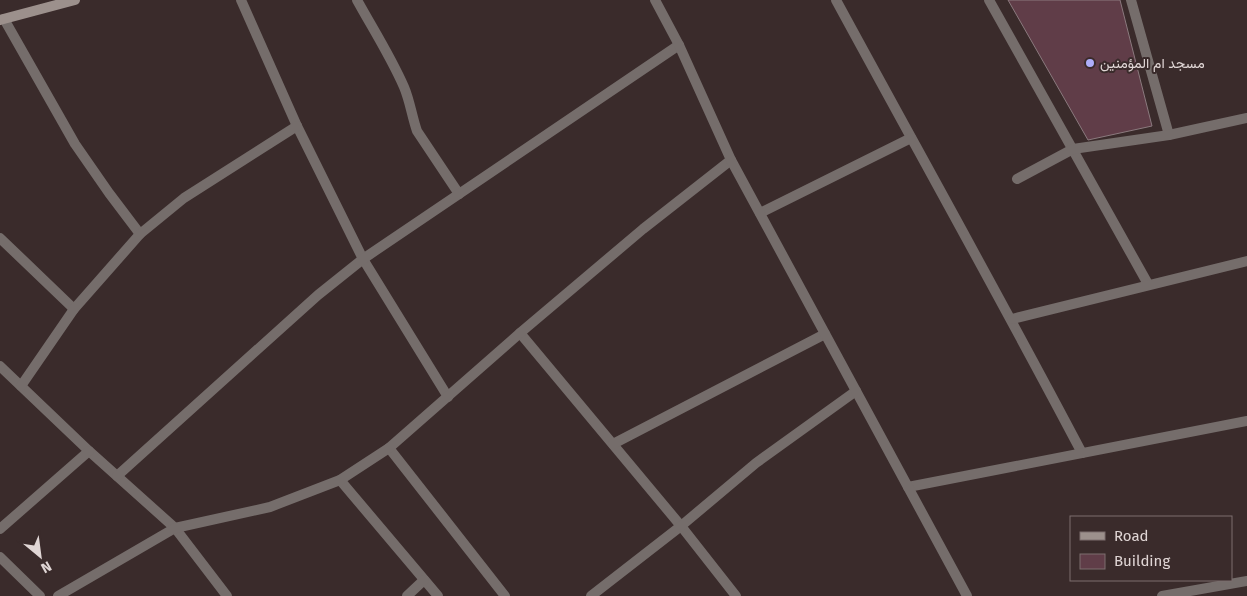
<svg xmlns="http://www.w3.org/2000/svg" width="1247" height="596" viewBox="0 0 1247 596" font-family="'Fira Sans',Vazirmatn,sans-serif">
<rect width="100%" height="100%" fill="#3a2b2b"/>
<path fill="#603d48" stroke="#8b7a7e" d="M1008 0H1120L1152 126 1088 140Z"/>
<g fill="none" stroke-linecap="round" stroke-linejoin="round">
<g stroke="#756d6b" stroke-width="10">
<path d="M241 0 297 126 363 259 448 397"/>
<path d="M357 0C373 29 391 57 404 87 410 101 412 117 417 131L459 194"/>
<path d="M836 0C918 151 1002 301 1082 453"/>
<path d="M989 0 1148 284"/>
<path d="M1131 0 1169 135"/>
<path d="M4 19 75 144 109 193 140 234"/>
<path d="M1017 179 1073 149 1169 135 1247 118"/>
<path d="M760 213 911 138"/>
<path d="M0 238 74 309"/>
<path d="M1012 319 1247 261"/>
<path d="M520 333 681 526 736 596"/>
<path d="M0 366 89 451 175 528 227 596"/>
<path d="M21 386 74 309 140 234 184 198 297 126"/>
<path d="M613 444 825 334"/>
<path d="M389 448 505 596"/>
<path d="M117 476 318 295 363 259 679 45"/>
<path d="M340 480 438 596"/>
<path d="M908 487 1247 421"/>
<path d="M0 529 89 451"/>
<path d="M0 557 40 596"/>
<path d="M58 596 175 528 270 507 340 480 389 448 520 333 643 229 731 160"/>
<path d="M407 596 424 580"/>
<path d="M591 596 681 526 756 463 856 391"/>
<path d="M1162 596 1247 581"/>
</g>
<path stroke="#756d6b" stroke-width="10" d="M655 0 679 45 731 160 967 596"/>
<path stroke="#9c908c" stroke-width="10" d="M0 20 75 0"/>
</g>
<circle fill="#aeaefa" stroke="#3a2b2b" stroke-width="2" cx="1090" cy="63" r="5"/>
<g text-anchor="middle" stroke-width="4" stroke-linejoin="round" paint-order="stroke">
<g font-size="14" fill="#e0d6d5" stroke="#3a2b2b" text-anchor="start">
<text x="1100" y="68">مسجد ام المؤمنين</text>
</g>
</g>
<rect x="1070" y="516" width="162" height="65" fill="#3a2b2b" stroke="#7c6f6f"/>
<rect x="1080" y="532" width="25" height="8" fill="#9c908c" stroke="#7c6f6f"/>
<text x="1114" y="541" font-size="15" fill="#e0d6d5">Road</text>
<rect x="1080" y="554" width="25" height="15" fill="#603d48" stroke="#7c6f6f"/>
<text x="1114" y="566" font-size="15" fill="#e0d6d5">Building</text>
<g transform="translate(40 556) rotate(151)" stroke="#3a2b2b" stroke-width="4" paint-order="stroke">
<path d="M0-4L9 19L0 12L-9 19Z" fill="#e0d6d5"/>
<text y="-8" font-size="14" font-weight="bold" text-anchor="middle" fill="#e0d6d5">N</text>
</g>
</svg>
